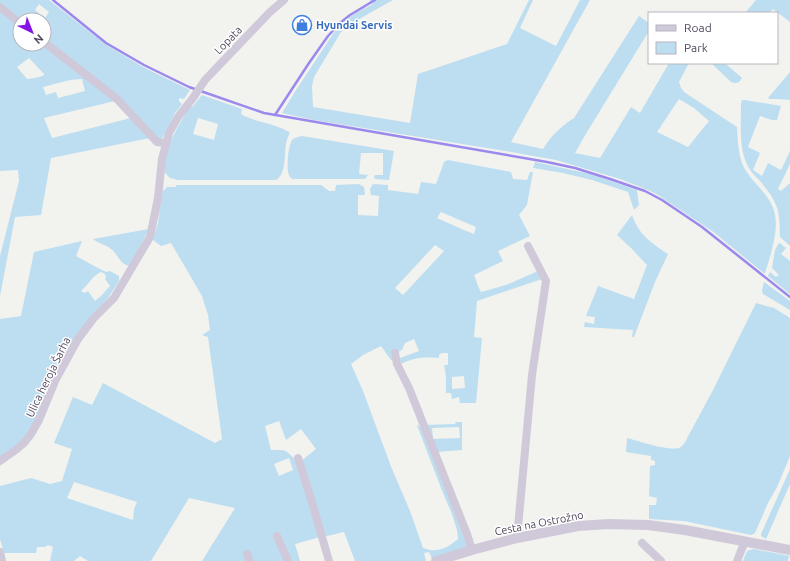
<svg xmlns="http://www.w3.org/2000/svg" width="790" height="561" viewBox="0 0 790 561" font-family="Ubuntu,sans-serif">
<rect width="100%" height="100%" fill="#f2f2ef"/>
<g fill="#bddef0" fill-rule="evenodd">
<path d="M0 0H49L105 44 143 67 190 90 184 99 179 98V101L182 104 175 113 163 137 161 139H158L44 40V20H20L0 4ZM39 4 49 12 45 18 35 10Z"/>
<path d="M370 0H393L361 18 348 26 341 32 314 77 312 86 313 107 410 123 418 74 507 44 529 0H533L520 28 556 46 580 0H590L511 142 543 149C551 136 561 126 574 118L639 16 649 23V31L587 132 575 153 600 158 631 107 640 113 669 63H689L679 82 681 88 684 92 737 127C738 142 738 159 746 171 755 185 770 195 774 211 780 230 770 255 765 274L712 231 658 195 648 190 620 179 556 160 511 152 314 120 282 113 296 90 333 34 342 23 356 13 373 4 370 2ZM679 99 694 108 709 121 688 147 657 132Z"/>
<path d="M756 0H790V22L773 9 769 13H745Z"/>
<path d="M0 9 20 26V44H43L115 101 44 118 52 138 131 118 150 138 51 158 41 215 15 217 0 296V256L19 181 18 170 0 171ZM29 58 44 74V75C39 78 33 78 27 79L17 67ZM82 79 85 91 58 98 56 92 46 95 43 87 70 80Z"/>
<path d="M711 63H727L726 64 742 78C739 83 737 84 731 82Z"/>
<path d="M790 72V100L778 99H769L768 98Z"/>
<path d="M202 95 242 109 241 114C256 123 277 123 290 133 281 146 290 171 276 180H178L170 178 165 173C163 149 177 128 189 108L193 106ZM198 118 218 124 214 140 193 134Z"/>
<path d="M742 100H745L781 106 777 120H772L760 116 748 147 760 153 753 170 762 176 768 163 781 170 790 151V164L778 189 781 191 790 183V246L780 237C780 209 778 203 760 181 754 175 749 170 746 162 739 146 741 121 741 104Z"/>
<path d="M302 136 394 151 389 180 375 179 374 177 375 175H383V153H361L359 174 368 175 365 179H292C290 177 288 175 288 171 287 164 288 144 293 139 296 137 299 137 302 136Z"/>
<path d="M448 160 511 172 513 179 527 180 530 172H533L527 205 519 215 530 236 498 251 503 261 474 275 478 286 481 292 506 285 538 271 542 279 477 301 474 337 482 338 476 403H460L459 397 452 399 451 393H446V376L444 365H448V353H442L439 355V358C423 357 416 357 401 364L400 358 419 351 414 339 405 343 402 350 398 352 395 359 391 360 381 346 363 355 351 364 363 391 392 469 410 511 423 548C424 548 429 550 430 550 440 552 451 545 458 539L457 530 452 514 441 488 417 425H418L421 428 469 549 432 559 429 552 424 553 426 561H355L344 532 323 537 301 461 316 449 301 429 286 440 279 421 265 426 271 450C285 450 285 448 295 460L320 537 295 544 300 561H202L235 508 189 498 151 561H88L80 556 74 561H50L53 547 48 545 45 547H37L36 553H4L0 539V486L31 478 50 484 62 481 72 449 54 443 73 397 92 405 103 383 215 443 222 439 208 337 202 335 210 330 208 315 202 296 171 243 161 246 153 240 158 223 162 192 167 187H175L177 185H321L329 191H335L336 185 359 184 364 187 365 195H358V215L378 216 379 196 371 195 370 189 373 184 388 185V190L418 194 421 182 436 184 444 162ZM441 212 476 227 474 234 464 230 437 218ZM435 245 444 251 403 295 395 288ZM464 376 465 388 452 389V377ZM289 458 293 470 279 476 274 464ZM74 482 137 502 134 509 133 520 67 498Z"/>
<path d="M535 162 590 174 637 190 639 205 634 210 628 192 592 180 563 173 533 168Z"/>
<path d="M632 215C639 235 651 243 668 254L655 282 634 337H632L633 330 584 327 585 322 594 324 595 317 586 316 598 286 634 299 647 265 631 248 617 235Z"/>
<path d="M149 229 130 266C120 265 118 254 111 249 106 245 98 243 93 239Z"/>
<path d="M82 241 76 256 96 267 106 272 110 271 119 276V281L108 298 84 325 60 361 33 425 22 441 0 457V319L21 316 34 252ZM101 272 105 274 106 277 105 279 110 286 101 296 95 301 88 291 85 293 81 291C88 285 93 275 101 272Z"/>
<path d="M779 243 781 244 786 248 781 254 790 261V294L768 276 770 272 776 277 779 275 772 268 775 250Z"/>
<path d="M764 282 790 301V310L763 294 762 291Z"/>
<path d="M756 303 774 308 790 318V456L777 487 768 503 755 533 751 535 684 521 649 519V505H656L657 498 649 496 650 466 655 465V461L651 460V456L626 452 627 438C639 441 667 451 679 448 681 447 682 446 684 444L713 390Z"/>
<path d="M456 422H462V450L436 452 425 425 455 424ZM459 427 460 438 433 439 432 428Z"/>
<path d="M790 469V484L766 539 761 536V534Z"/>
<path d="M754 549 790 556 788 559V561H743L747 551Z"/>
</g>
<g fill="none" stroke-linecap="round" stroke-linejoin="round">
<g stroke="#9b89ee" stroke-width="2.5">
<path d="M53 0 106 43 144 65 189 87 264 113 547 162 575 168 610 179 645 191 662 200 702 227 790 297"/>
<path d="M275 115 309 63 328 36 340 23 350 15 375 0"/>
</g>
<g stroke="#d0c9da" stroke-width="8">
<path d="M0 7 20 23"/>
<path d="M44 42 117 99 157 142 166 143"/>
<path d="M395 353 397 364 409 388 467 534 472 550"/>
<path d="M298 458 311 499 329 561"/>
<path d="M0 461 17 449 24 443 31 434 39 420 56 379 78 339 93 319 114 298 150 237 158 198 162 159 169 133 178 117 193 98 205 80 269 13 284 0"/>
<path d="M277 536 288 561"/>
<path d="M517 538 532 375 546 281 528 246"/>
<path d="M642 543 661 561"/>
<path d="M0 552 2 561"/>
<path d="M247 554 250 561"/>
<path d="M737 561 745 541"/>
</g>
<path stroke="#d0c9da" stroke-width="10" d="M436 561 472 550 517 538 578 526 609 524 648 525 685 530 790 550"/>
</g>
<defs>
<symbol id="shop-ring" viewBox="-11 -11 22 22"><circle r="9.5" fill="#fff" stroke="#3f7fe0" stroke-width="1.5"/><path d="M-5-2.5h2.3a2.7 3.5 0 0 1 5.4 0H5L5.5 6h-11ZM-1.5-2.5h3a1.5 2.3 0 0 0-3 0Z" fill="#3f7fe0"/></symbol>
</defs>
<g fill-rule="evenodd">
<use href="#shop-ring" x="291" y="14" width="22" height="22"/>
</g>
<g text-anchor="middle" stroke-width="3" stroke-linejoin="round" paint-order="stroke">
<g font-size="11" font-weight="bold" fill="#366cbe" stroke="#fff" text-anchor="start">
<text x="316" y="29">Hyundai Servis</text>
</g>
<g font-size="11" fill="#51475d" stroke="#fff">
<text transform="translate(228 40) rotate(-46)" y="4">Lopata</text>
<text transform="translate(48 377) rotate(-64)" y="4">Ulica heroja Šarha</text>
<text transform="translate(539 523) rotate(-11)" y="4">Cesta na Ostrožno</text>
</g>
</g>
<rect x="648" y="12" width="130" height="52" fill="#ffffff" stroke="#b9b5be"/>
<rect x="656" y="25" width="20" height="6" fill="#d0c9da" stroke="#b9b5be"/>
<text x="684" y="32" font-size="12" fill="#51475d">Road</text>
<rect x="656" y="42" width="20" height="12" fill="#bddef0" stroke="#b9b5be"/>
<text x="684" y="52" font-size="12" fill="#51475d">Park</text>
<g transform="translate(32 32) rotate(137)"><circle r="19" fill="#ffffff" stroke="#b9b5be"/>
<path d="M0-3L7 15L0 10L-7 15Z" fill="#8515e7"/>
<text y="-6" font-size="11" font-weight="bold" text-anchor="middle" fill="#51475d">N</text>
</g>
</svg>
